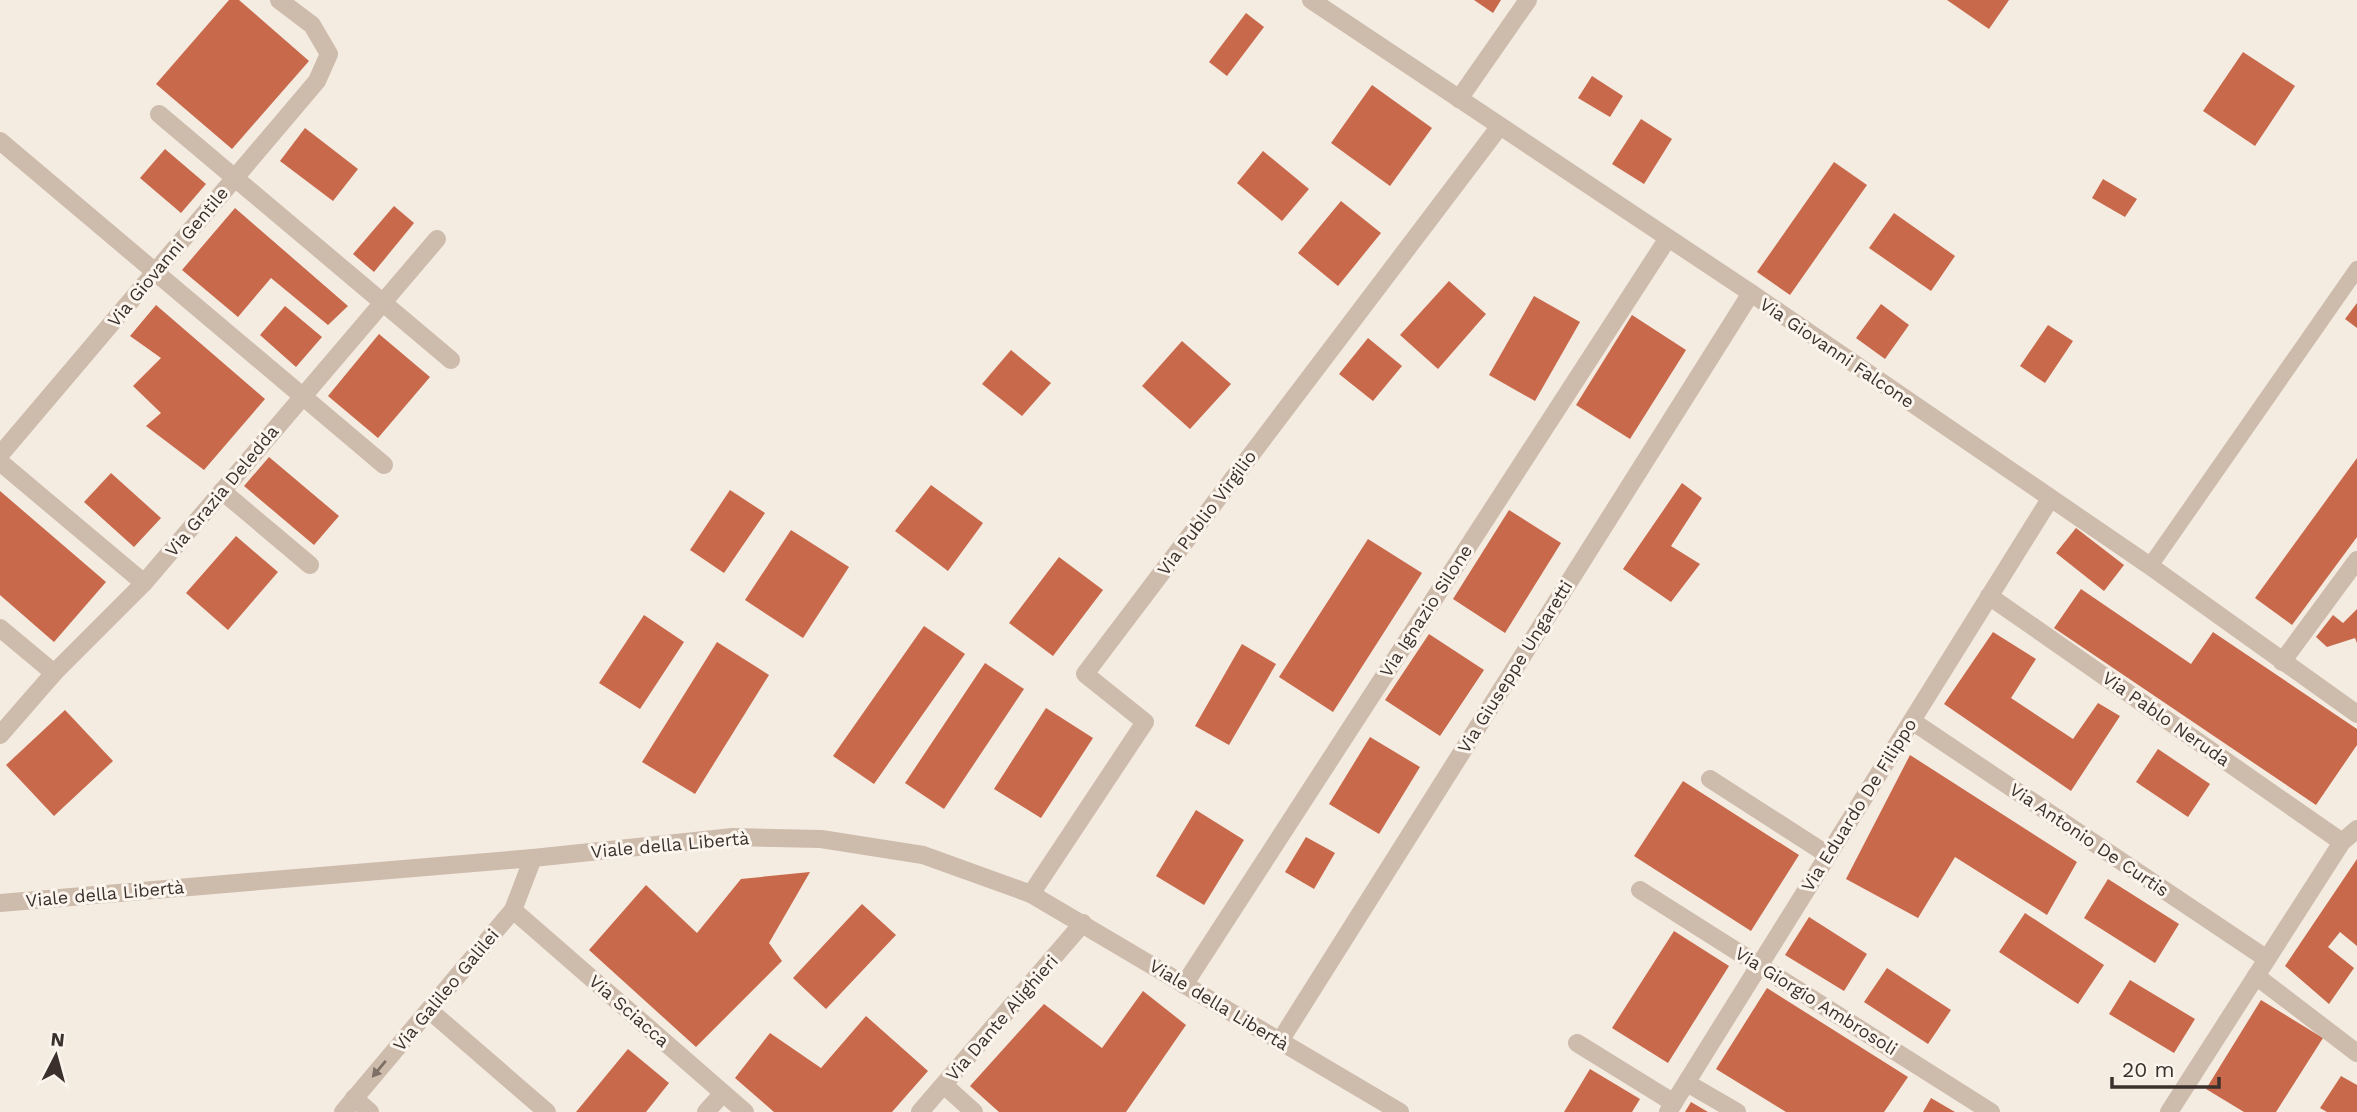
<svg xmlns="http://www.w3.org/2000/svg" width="2357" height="1112" viewBox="0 0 2357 1112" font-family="'Work Sans',sans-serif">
<rect width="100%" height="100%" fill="#f4ebe1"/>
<g fill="#c8694b">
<path d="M229 0H239L309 61 232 149 156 84Z"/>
<path d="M1474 0H1501L1493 13Z"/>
<path d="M1947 0H2009L1989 29Z"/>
<path d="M1246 13 1264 27 1227 76 1209 62Z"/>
<path d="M2243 52 2295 86 2255 146 2203 111Z"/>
<path d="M1592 76 1623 96 1610 117 1578 98Z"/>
<path d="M1372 85 1432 128 1390 186 1331 143Z"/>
<path d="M1641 119 1672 139 1644 184 1612 164Z"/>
<path d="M305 128 358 169 333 201 280 161Z"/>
<path d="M165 149 206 184 181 213 140 178Z"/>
<path d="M1263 151 1309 189 1282 221 1237 183Z"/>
<path d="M1834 162 1867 185 1790 295 1757 272Z"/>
<path d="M2103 179 2137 199 2125 217 2092 198Z"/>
<path d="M1341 201 1381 233 1338 286 1298 253Z"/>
<path d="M394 206 414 223 374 272 353 254Z"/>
<path d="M235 208 348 306 328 325 271 278 238 317 182 270Z"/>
<path d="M1894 213 1955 256 1931 291 1869 248Z"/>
<path d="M1449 281 1486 314 1438 369 1400 335Z"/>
<path d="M1534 296 1580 322 1535 401 1489 375Z"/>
<path d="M2357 303V328L2345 319Z"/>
<path d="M1881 304 1909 325 1885 359 1856 338Z"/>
<path d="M156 305 265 399 204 470 146 426 161 413 133 386 161 358 130 336Z"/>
<path d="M285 306 322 337 296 367 260 335Z"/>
<path d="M1632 315 1686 350 1630 439 1576 405Z"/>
<path d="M2048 325 2073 341 2045 383 2020 366Z"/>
<path d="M379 334 430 377 378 438 328 396Z"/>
<path d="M1368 338 1402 366 1373 401 1339 374Z"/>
<path d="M1182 341 1231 384 1190 429 1142 386Z"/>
<path d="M1011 350 1051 383 1022 416 982 384Z"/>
<path d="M269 457 339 516 314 545 244 486Z"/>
<path d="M2357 458V537L2292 625 2255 598Z"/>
<path d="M111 473 161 518 134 547 84 502Z"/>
<path d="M1682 483 1702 498 1671 546 1700 564 1671 602 1623 569Z"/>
<path d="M931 485 983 523 948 571 895 531Z"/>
<path d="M730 490 765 513 724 573 690 550Z"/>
<path d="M0 491 106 582 54 642 0 595Z"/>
<path d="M1509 510 1561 543 1505 633 1453 599Z"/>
<path d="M2076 528 2124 565 2104 591 2056 553Z"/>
<path d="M791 530 849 567 803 638 745 600Z"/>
<path d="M236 536 278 572 228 630 186 593Z"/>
<path d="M1368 539 1422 573 1333 712 1279 677Z"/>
<path d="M1059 557 1103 590 1053 656 1009 623Z"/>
<path d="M2081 589 2191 664 2213 632 2357 729V745L2316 805 2054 628Z"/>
<path d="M2357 609V643L2355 638 2327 647 2316 637 2333 615 2343 623Z"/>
<path d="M644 615 684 642 640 709 599 683Z"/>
<path d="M924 626 965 654 874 784 833 756Z"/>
<path d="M1993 632 2036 659 2011 698 2073 739 2098 703 2120 716 2071 791 1944 704Z"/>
<path d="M1429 634 1484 670 1440 736 1385 700Z"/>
<path d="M717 642 769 675 695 794 642 762Z"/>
<path d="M1242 644 1276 664 1229 745 1195 726Z"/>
<path d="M985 663 1024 689 944 809 905 783Z"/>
<path d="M1046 708 1093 738 1041 818 994 789Z"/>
<path d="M65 710 113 761 54 816 6 765Z"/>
<path d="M1370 737 1420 767 1379 834 1329 804Z"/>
<path d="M2158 749 2210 784 2188 817 2136 782Z"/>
<path d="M1910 755 2077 862 2047 915 1955 857 1918 918 1846 879Z"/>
<path d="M1683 781 1799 855 1751 931 1634 856Z"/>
<path d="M1196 810 1244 840 1204 905 1156 876Z"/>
<path d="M1306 837 1335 853 1314 889 1285 872Z"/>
<path d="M2357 859V946L2340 932 2328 947 2354 968 2329 1004 2285 966Z"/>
<path d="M810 872 769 943 782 961 696 1047 589 950 646 885 697 933 741 879Z"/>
<path d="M2108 879 2179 924 2155 963 2084 918Z"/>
<path d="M862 904 896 935 826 1009 793 978Z"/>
<path d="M2025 913 2104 965 2078 1004 1999 952Z"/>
<path d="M1809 917 1867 954 1844 991 1785 955Z"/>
<path d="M1674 931 1729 966 1668 1063 1612 1028Z"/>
<path d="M1887 968 1951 1010 1928 1044 1864 1002Z"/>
<path d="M2130 980 2195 1019 2174 1053 2109 1014Z"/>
<path d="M1767 988 1908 1077 1884 1112H1786L1716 1069Z"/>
<path d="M1143 991 1186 1025 1126 1112H999L970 1086 1044 1004 1102 1048Z"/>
<path d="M2261 1000 2323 1038 2276 1112H2244L2206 1089Z"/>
<path d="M866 1016 928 1071 892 1112H774L735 1078 770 1033 821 1068Z"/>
<path d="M628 1049 669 1083 646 1112H576Z"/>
<path d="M1590 1069 1640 1099 1632 1112H1564Z"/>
<path d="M2341 1076 2357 1085V1112H2327L2320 1108Z"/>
<path d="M1931 1098 1955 1112H1923Z"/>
<path d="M1691 1102 1708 1112H1685Z"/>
</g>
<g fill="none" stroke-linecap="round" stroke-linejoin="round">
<path stroke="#cdbbac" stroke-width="16" d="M2150 566 2357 269"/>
<g stroke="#cdbbac" stroke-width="18">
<path d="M1311 0 1751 293 2150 566 2357 714"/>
<path d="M1459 99 1528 0"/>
<path d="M159 114 451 360"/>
<path d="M0 141 384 465"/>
<path d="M0 455 317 81 329 54 312 25 279 0"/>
<path d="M0 462 144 583"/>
<path d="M222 491 310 565"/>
<path d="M1989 596 2342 842"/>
<path d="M0 628 54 673"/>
<path d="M2282 662 2357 560"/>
<path d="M1912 721 2267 959"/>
<path d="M0 735 54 673 144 583 437 239"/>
<path d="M1710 779 1828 855"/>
<path d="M1640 890 1991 1112"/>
<path d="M1031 894 1145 722 1085 674 1500 126"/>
<path d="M513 910 745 1112"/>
<path d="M2256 976 2357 1053"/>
<path d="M1184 985 1668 238"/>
<path d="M429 1010 547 1112"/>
<path d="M1280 1041 1751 293"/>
<path d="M1577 1043 1674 1103"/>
<path d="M1687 1083 1737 1112"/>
<path d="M944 1085 974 1112"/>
<path d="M354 1098 370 1112"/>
<path d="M706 1112 723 1093"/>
<path d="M1668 1112 2050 499"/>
<path d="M2169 1112 2342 842 2357 829"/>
</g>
<g stroke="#cdbbac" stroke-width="18">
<path d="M0 903 533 858 733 837 821 839 923 855 1031 894 1400 1112"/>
<path d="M343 1112 513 910 533 858"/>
<path d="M920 1112 1083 923"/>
</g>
</g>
<defs><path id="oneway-solid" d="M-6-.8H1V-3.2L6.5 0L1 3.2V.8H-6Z" transform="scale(1.75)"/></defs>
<use fill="#7d6f65" href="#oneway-solid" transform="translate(379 1069) rotate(130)"/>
<g text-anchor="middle" stroke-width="6" stroke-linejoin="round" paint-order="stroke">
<g font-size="18" fill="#3b302b" stroke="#fbf5ee">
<text transform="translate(168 257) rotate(-50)" y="6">Via Giovanni Gentile</text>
<text transform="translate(1837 353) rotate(34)" y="6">Via Giovanni Falcone</text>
<text transform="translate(222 491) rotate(-50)" y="6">Via Grazia Deledda</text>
<text transform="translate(1207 513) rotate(-53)" y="6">Via Publio Virgilio</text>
<text transform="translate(1426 611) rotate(-57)" y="6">Via Ignazio Silone</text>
<text transform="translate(1515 667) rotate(-58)" y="6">Via Giuseppe Ungaretti</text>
<text transform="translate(2166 719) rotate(35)" y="6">Via Pablo Neruda</text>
<text transform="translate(1859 805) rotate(-58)" y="6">Via Eduardo De Filippo</text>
<text transform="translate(2089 840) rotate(34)" y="6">Via Antonio De Curtis</text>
<text transform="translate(670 845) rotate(-5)" y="6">Viale della Libertà</text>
<text transform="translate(105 894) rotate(-5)" y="6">Viale della Libertà</text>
<text transform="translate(446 990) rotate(-50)" y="6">Via Galileo Galilei</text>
<text transform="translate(1816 1001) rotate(32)" y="6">Via Giorgio Ambrosoli</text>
<text transform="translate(1219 1005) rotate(31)" y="6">Viale della Libertà</text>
<text transform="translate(629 1011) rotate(41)" y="6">Via Sciacca</text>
<text transform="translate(1002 1018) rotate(-49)" y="6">Via Dante Alighieri</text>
</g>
</g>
<g transform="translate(56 1056) rotate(6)" stroke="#fbf5ee" stroke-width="5" paint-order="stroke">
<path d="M0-5L12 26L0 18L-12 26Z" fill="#3b302b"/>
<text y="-10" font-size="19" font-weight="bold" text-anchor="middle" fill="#3b302b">N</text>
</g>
<path d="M2112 1077v10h107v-10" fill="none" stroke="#3b302b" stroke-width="3.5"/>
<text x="2122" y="1077" font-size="21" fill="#3b302b" stroke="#fbf5ee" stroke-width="5" paint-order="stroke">20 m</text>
</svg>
